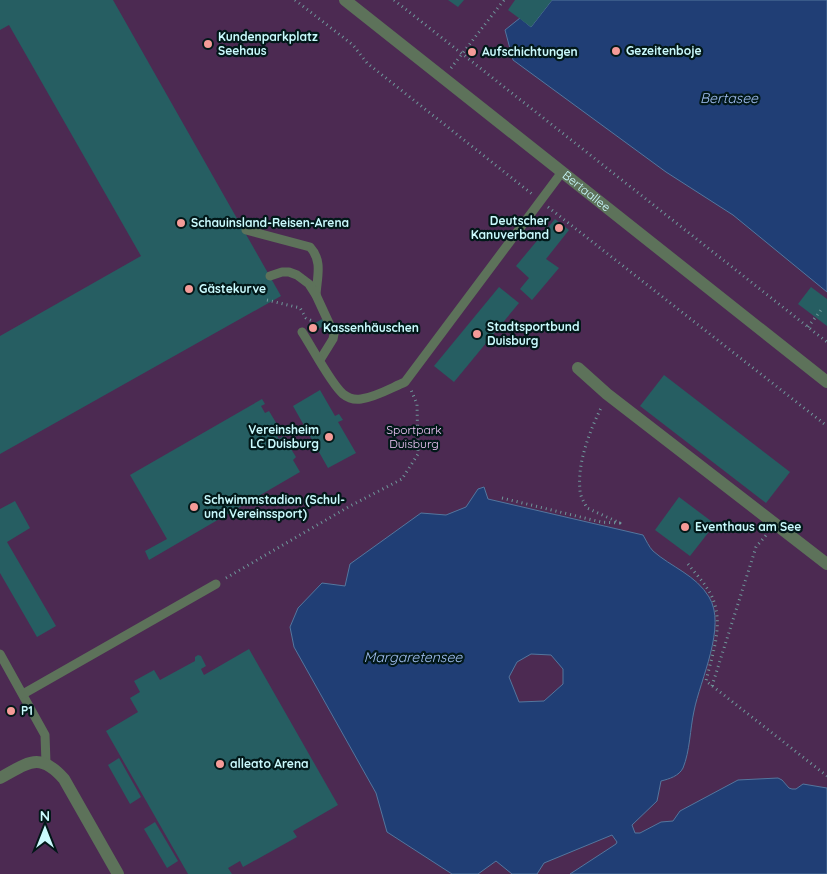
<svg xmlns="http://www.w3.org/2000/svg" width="827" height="874" viewBox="0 0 827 874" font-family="Quicksand,sans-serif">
<rect width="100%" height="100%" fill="#0f3134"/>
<rect fill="#4c2a52" x="0" y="0" width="827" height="874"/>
<g fill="#203e75" stroke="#53769e" fill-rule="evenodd">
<path d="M552 0H827V292L733 215 666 172 513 60 505 30 520 18 531 27Z"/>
<path d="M484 487 488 499 643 535C646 540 649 547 653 551 671 567 696 575 709 597 727 626 700 680 694 711 690 729 690 751 683 768 679 776 669 779 661 781L657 801 632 825 635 833H640L661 822 673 821 680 811 738 780 778 778 782 780 789 788 792 789H796L803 784 827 788V874H570L616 844 617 842 612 835 544 863 537 874H512L496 861 478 874H452L387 832 376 793 294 647 290 627 298 608 322 583 345 586 350 564 421 513 446 515 466 507 478 489ZM531 654 551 655 563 669V684L544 701 519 702 509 677 517 662Z"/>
</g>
<g fill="#265e62">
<path d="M0 0H113L281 296 0 454V336L141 256 9 25 0 30Z"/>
<path d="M448 0H464L458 7Z"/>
<path d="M515 0H552L531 27 508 10Z"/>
<path d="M555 219 569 230 546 259 559 268 532 300 520 289 529 278 516 266Z"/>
<path d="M499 287 519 303 454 382 434 366Z"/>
<path d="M811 287 827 299V326L798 304Z"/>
<path d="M322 319 325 324 324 326 310 333 307 328Z"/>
<path d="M664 375 790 472 766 503 640 406Z"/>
<path d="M320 390 335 416 339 414 343 420 338 422 356 453 328 468 293 406Z"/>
<path d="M262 399 265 404 261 406 265 413 269 411 281 431 276 434 279 439 283 436 296 457 293 460 300 472 149 560 145 551 167 539 130 475Z"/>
<path d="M679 497 715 524 690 556 655 530Z"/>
<path d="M15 501 30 528 7 542 56 626 37 637 0 573V509Z"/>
<path d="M249 649 338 805 293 831 297 837 243 867 240 861 228 868 232 874H188L106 731 138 712 130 698 140 692 134 681 154 670 160 680 195 661V657L198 655 201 656 206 666 201 669 204 675Z"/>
<path d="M119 758 141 797 130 804 108 765Z"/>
<path d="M155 822 178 861 167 868 144 829Z"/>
</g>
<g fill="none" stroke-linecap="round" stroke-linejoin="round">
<g stroke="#6f989b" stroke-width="3" stroke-dasharray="1 4" stroke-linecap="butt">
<path d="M295 0 353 45 367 63 532 194"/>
<path d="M394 0 827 342"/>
<path d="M451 68 504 0"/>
<path d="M548 207 827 426"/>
<path d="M267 300 300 308 306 318 312 321 316 327"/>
<path d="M808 327 821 310"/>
<path d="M502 498 601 522 620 523 587 508C584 502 580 496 580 490 577 463 590 430 602 406"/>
<path d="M688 564C694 572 702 580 707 588 727 617 713 651 706 681L827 776"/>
<path d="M226 578 350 506 402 479 418 454 417 404 411 390"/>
<path d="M712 686 756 547 767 534"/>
</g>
<g stroke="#5d725a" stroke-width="9">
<path d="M246 230 310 247C323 261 317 277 316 295"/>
<path d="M270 276 282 272H289L297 275 309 284 316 295 334 334 333 339 320 360"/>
<path d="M302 332C312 347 331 384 343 394 348 398 355 400 361 399 376 397 391 388 405 382L562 172"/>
<path d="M0 654 45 735 46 763"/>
<path d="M23 694 216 584"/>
</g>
<g stroke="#5d725a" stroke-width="12">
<path id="s1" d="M345 0 827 382"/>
<path d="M578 368 607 394 827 564"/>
<path d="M0 778C28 763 39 751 64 779L118 874"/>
</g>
</g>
<g fill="#f59b98" stroke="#021819" stroke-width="2">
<circle cx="208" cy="44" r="5"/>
<circle cx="616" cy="51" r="5"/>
<circle cx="472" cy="52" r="5"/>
<circle cx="181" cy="223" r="5"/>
<circle cx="559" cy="228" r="5"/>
<circle cx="189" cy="289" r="5"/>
<circle cx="313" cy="328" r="5"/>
<circle cx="477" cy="334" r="5"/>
<circle cx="329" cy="437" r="5"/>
<circle cx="194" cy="507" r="5"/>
<circle cx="685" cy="527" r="5"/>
<circle cx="11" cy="711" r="5"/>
<circle cx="220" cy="764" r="5"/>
</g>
<g text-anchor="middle" stroke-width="4.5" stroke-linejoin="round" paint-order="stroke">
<g font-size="12" font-weight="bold" fill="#cafafd" stroke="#021819" text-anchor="start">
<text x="218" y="41">Kundenparkplatz<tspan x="218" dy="14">Seehaus</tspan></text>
<text x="626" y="55">Gezeitenboje</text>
<text x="482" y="56">Aufschichtungen</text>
<text x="549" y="225" text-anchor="end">Deutscher<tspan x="549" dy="14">Kanuverband</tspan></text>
<text x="191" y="227">Schauinsland-Reisen-Arena</text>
<text x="199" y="293">Gästekurve</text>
<text x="487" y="331">Stadtsportbund<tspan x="487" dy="14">Duisburg</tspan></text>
<text x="323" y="332">Kassenhäuschen</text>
<text x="319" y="434" text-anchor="end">Vereinsheim<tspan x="319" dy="14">LC Duisburg</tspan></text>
<text x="204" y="504">Schwimmstadion (Schul-<tspan x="204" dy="14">und Vereinssport)</tspan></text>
<text x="695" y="531">Eventhaus am See</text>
<text x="21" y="715">P1</text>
<text x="230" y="768">alleato Arena</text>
</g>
<g font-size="12" fill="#cafafd" stroke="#021819">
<text dy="4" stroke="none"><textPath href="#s1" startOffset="308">Bertaallee</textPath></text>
</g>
<g font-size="12" fill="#f2c8f9" stroke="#021819">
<text x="414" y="434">Sportpark<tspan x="414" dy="14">Duisburg</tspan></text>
</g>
<g font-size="14" font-style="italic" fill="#a5c2f5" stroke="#021819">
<text x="729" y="103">Bertasee</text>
<text x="413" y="662">Margaretensee</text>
</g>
</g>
<g transform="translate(45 829)" stroke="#021819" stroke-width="4" paint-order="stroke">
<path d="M0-4L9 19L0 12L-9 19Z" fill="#cafafd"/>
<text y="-8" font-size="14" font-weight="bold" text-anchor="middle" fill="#cafafd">N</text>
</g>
</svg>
